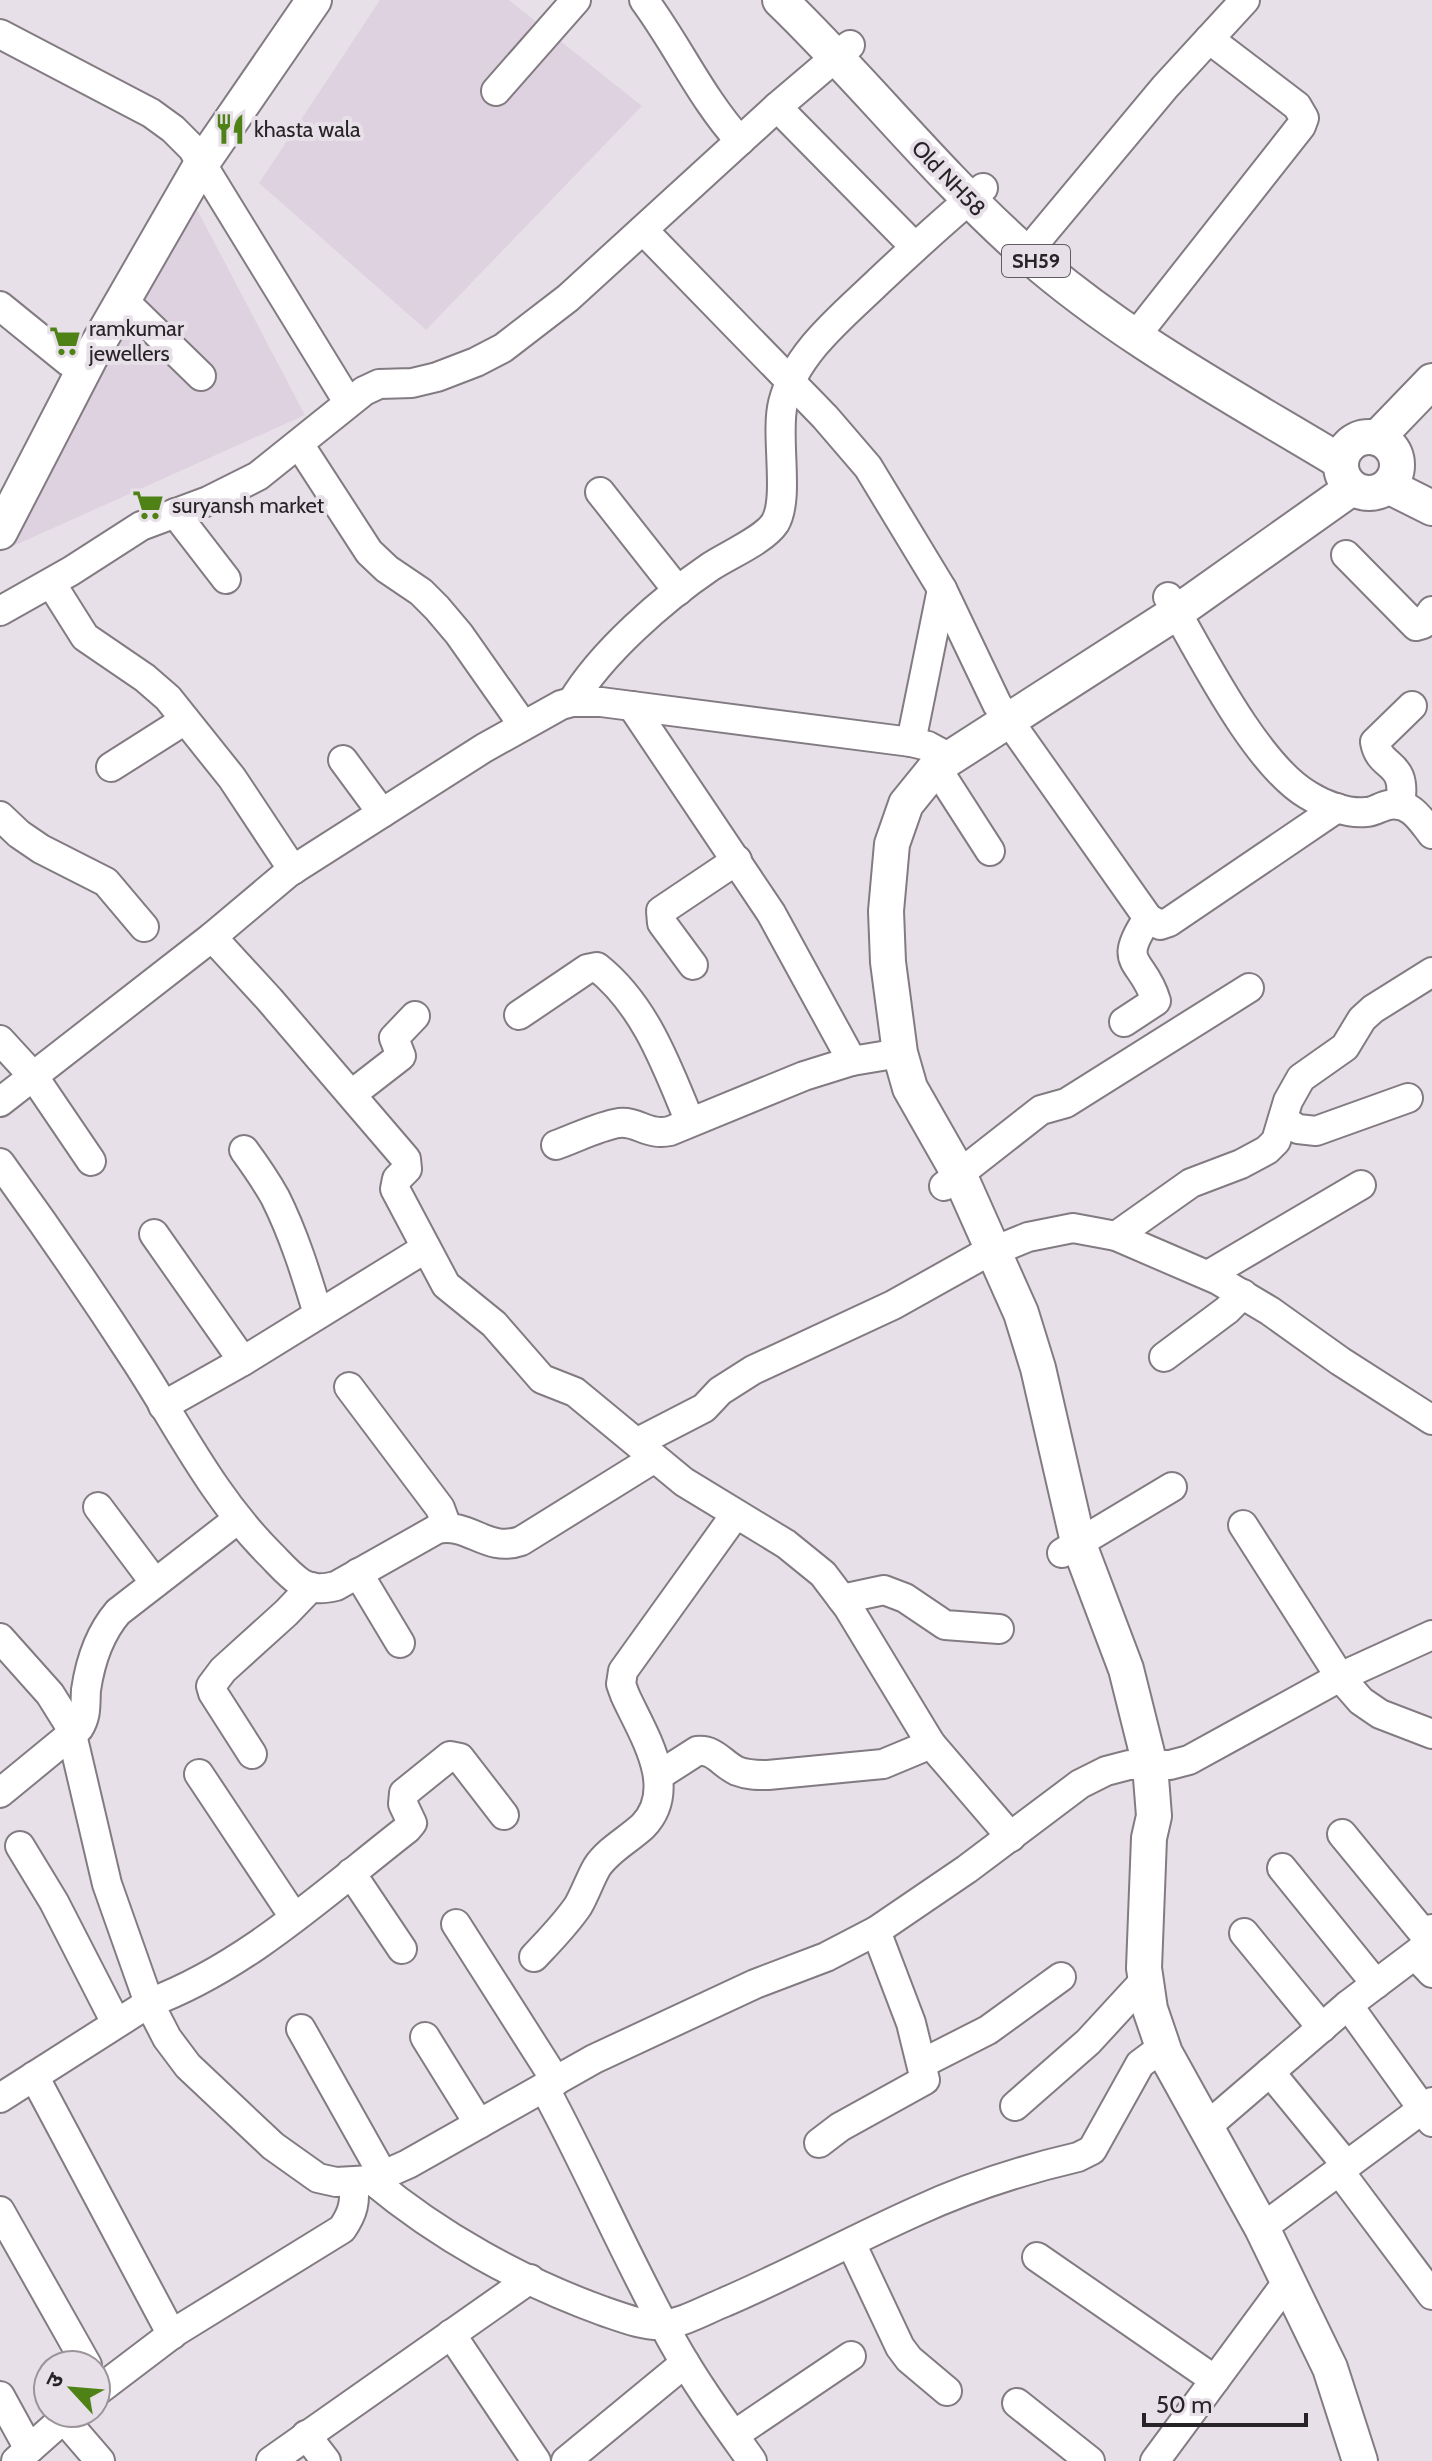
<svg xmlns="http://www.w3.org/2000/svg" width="1432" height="2461" viewBox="0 0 1432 2461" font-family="Cabin,'Noto Sans Devanagari',sans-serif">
<rect width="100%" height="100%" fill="#e8e0e8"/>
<g fill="#dfd2e0">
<path d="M380 0H509L642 106 426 330 259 183Z"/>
<path d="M190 196 305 415 0 552V535Z"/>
</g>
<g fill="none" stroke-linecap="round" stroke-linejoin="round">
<defs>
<g id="minor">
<path d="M644 0C678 46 701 98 740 141"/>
<path d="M0 34 151 113 173 129 192 148 348 402"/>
<path d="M496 91 576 0"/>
<path d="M777 107 915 247"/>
<path d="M643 230 825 417 868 467 942 589 997 704 1148 918 1160 925 1169 922 1337 808"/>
<path d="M1039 238 1165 87 1245 0"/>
<path d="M123 300 201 376"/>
<path d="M0 306 69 362"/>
<path d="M1134 338 1301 126 1304 118 1297 106 1209 39"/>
<path d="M299 444 369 552 387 569 421 592 437 608 459 634 523 725"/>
<path d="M600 492 678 591"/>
<path d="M175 513 226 579"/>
<path d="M1346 555 1416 626 1423 624 1432 611"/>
<path d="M51 583 85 637 145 678 168 698 232 778 293 870"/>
<path d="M1168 597C1200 652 1255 764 1308 795 1324 805 1347 814 1366 812 1374 812 1381 806 1389 805 1410 801 1421 820 1432 834"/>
<path d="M0 611 71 571 141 526 208 501 258 476 364 391 379 384 412 383 437 377 476 362 503 348 568 298 777 107 850 45"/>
<path d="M572 702C601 653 663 599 710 567 728 555 764 540 775 523 790 498 775 435 783 403 795 353 844 315 879 281 913 249 947 218 983 188"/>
<path d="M632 706 771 913 852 1061 900 1053"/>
<path d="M911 742 942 589"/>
<path d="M343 760 382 813"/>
<path d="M111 767 185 720"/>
<path d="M936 767 990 851"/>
<path d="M1400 805C1408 759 1380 771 1375 742L1412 706"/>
<path d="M0 816 19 834 41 849 106 882 144 927"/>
<path d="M212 937 269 999 406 1159 407 1169 397 1179 395 1189 446 1285 494 1324 542 1379 575 1392 684 1482 786 1544 823 1574 848 1607 931 1744 1011 1837"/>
<path d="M693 965 662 923 661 911 737 860"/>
<path d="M519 1015 587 969 597 967C646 1006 667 1067 690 1122"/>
<path d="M1124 1022 1156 1001C1143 957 1115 967 1148 918"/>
<path d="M0 1040 34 1077 91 1161"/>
<path d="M352 1094 401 1056 394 1038 415 1016"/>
<path d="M0 1102 212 937 288 873 484 748 561 705 572 702H601L911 742 928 746 950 758"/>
<path d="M1283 1120 1298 1129 1316 1131 1408 1098"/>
<path d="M556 1145C576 1138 599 1126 619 1123 638 1121 648 1136 670 1131L804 1076 852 1061"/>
<path d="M244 1150C255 1165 266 1181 275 1197 294 1235 306 1274 318 1314"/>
<path d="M0 1163C48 1229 94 1296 138 1364 180 1429 214 1498 270 1554 280 1564 289 1575 301 1583 313 1590 323 1589 336 1586L437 1529C470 1522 486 1553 521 1541L653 1459"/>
<path d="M944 1186 1041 1110 1066 1103 1249 988"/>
<path d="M154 1234 243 1361"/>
<path d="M1116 1236 1191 1183 1241 1164 1267 1150 1276 1141 1288 1101 1301 1078 1345 1047 1362 1019 1373 1009 1432 972"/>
<path d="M1208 1275 1361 1185"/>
<path d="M1164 1357 1227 1310 1243 1294"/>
<path d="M349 1387 440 1508 447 1527"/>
<path d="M163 1406 243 1361 426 1248"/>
<path d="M638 1442 704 1408 720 1391 753 1370 893 1305 977 1258 1028 1237 1073 1228 1116 1236 1218 1280 1270 1311 1340 1361 1432 1420"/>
<path d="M98 1507 155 1583"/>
<path d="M1243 1525 1340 1677 1361 1701 1380 1714 1432 1734"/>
<path d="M1062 1553 1172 1487"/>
<path d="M358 1573 400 1643"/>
<path d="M842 1599 884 1590 905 1598 945 1625 999 1629"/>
<path d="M0 1638 50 1694 70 1726 107 1884 149 2003C246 1967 326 1892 407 1829L412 1823 403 1804 404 1793 450 1756 460 1758 504 1815"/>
<path d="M252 1754 213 1693 211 1686 223 1670 286 1613 311 1587"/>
<path d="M199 1774 294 1917"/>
<path d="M658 1776 697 1751C715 1749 722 1764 737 1771 747 1775 757 1775 768 1775L883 1764 931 1744"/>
<path d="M0 1793 79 1728C87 1715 85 1705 86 1690 90 1663 100 1633 118 1612L238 1519"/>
<path d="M1342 1834 1425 1935"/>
<path d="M20 1846 54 1902 116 2023"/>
<path d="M1282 1868 1376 1984"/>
<path d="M351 1873 402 1949"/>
<path d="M456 1924 556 2081"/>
<path d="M1244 1933 1322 2028"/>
<path d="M1415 1955 1432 1973"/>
<path d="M534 1957C549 1941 565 1925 578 1906 585 1894 590 1879 597 1867 608 1850 628 1840 643 1826 680 1788 642 1733 625 1695L621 1684 623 1671 735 1515"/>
<path d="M1348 2005 1432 2122"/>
<path d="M301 2029 383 2175"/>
<path d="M425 2037 479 2124"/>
<path d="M923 2063 988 2030 1061 1977"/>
<path d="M1270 2072 1347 2166"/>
<path d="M34 2076 172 2335"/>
<path d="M544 2087C590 2172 627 2260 674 2344 697 2385 725 2423 752 2461"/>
<path d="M0 2098 149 2003 167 2038 188 2066 273 2146 318 2178 336 2182 372 2180 408 2164 594 2059 755 1984 826 1957 876 1931 967 1869 1080 1784 1106 1771 1129 1765H1170L1189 1760 1340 1677 1432 1635"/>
<path d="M1015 2106 1088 2042 1146 1979"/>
<path d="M1205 2128 1348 2005 1425 1947 1428 1942 1425 1935 1432 1929"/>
<path d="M819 2143 840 2127 925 2080 911 2023 876 1931"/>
<path d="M1340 2172 1432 2295"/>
<path d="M372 2180C439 2236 520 2281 603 2311 621 2317 643 2326 662 2325 683 2323 705 2310 725 2302 790 2274 852 2240 917 2211 969 2187 1022 2170 1078 2157L1092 2150 1140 2064 1163 2047"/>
<path d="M0 2211 87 2365"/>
<path d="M1262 2228 1432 2102"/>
<path d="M851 2243 900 2347 909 2359 947 2391"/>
<path d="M1037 2257 1215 2380"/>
<path d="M451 2334 536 2461"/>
<path d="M96 2392 175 2332 342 2229C353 2213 356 2202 353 2182"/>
<path d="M0 2396 29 2449"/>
<path d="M1017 2403 1090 2461"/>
<path d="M63 2418 100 2461"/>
<path d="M306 2435 326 2461"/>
<path d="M734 2435 851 2356"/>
<path d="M16 2461 70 2413"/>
<path d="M271 2461 530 2279"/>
<path d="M566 2461 685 2363"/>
<path d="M1155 2461 1288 2281"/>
</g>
<g id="major">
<path d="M780 0C862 79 933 169 1017 245 1114 333 1230 395 1341 462"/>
<circle cx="1369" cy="465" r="28"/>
<path d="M1377 438 1432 381"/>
<path d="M1388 486 1432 508"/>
<path d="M1352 488 1177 612 936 767 906 804 892 844 886 911 888 962 900 1053 910 1088 959 1174 1021 1313 1038 1368 1078 1542 1126 1669 1150 1765 1154 1816 1149 1838 1144 1968 1150 2009 1165 2053 1262 2228 1330 2368 1360 2461"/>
<path d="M0 532 91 356 202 163 314 0"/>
</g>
</defs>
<use href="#minor" stroke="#827b82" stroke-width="32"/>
<use href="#major" stroke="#827b82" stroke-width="38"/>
<use href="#minor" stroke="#fff" stroke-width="28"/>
<use href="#major" stroke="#fff" stroke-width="34"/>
</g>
<defs>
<symbol id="restaurant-bare" viewBox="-9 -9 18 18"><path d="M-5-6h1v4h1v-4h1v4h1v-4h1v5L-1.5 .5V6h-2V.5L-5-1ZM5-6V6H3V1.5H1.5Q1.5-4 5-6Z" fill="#4f8216" stroke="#e8e0e8" stroke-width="2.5" paint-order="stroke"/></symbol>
<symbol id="supermarket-bare" viewBox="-9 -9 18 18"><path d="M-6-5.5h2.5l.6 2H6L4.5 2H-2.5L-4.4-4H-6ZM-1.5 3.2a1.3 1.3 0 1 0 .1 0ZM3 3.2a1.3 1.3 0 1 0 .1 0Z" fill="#4f8216" stroke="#e8e0e8" stroke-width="2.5" paint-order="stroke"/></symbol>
</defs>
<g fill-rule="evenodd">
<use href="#restaurant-bare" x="208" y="107" width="44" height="44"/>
<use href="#supermarket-bare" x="43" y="319" width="44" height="44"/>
<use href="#supermarket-bare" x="126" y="483" width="44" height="44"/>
</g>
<g text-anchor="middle" stroke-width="8" stroke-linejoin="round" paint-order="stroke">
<rect fill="#e8e0e8" stroke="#615c61" stroke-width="2" x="1002" y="245" width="68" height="32" rx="6"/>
<g font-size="20" font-weight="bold" fill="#272427">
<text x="1036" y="268">SH59</text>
</g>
<g font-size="22" fill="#272427" stroke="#e8e0e8" text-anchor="start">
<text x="254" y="137">khasta wala</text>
<text x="89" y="336">ramkumar<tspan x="89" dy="25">jewellers</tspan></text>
<text x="172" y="513">suryansh market</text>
</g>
<g font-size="22" fill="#272427" stroke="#e8e0e8">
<text transform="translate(949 178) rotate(46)" y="8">Old NH58</text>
</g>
</g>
<g transform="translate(72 2389) rotate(296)"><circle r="38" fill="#e8e0e8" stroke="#9b959b" stroke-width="2"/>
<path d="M0-6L14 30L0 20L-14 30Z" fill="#4f8216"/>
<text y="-12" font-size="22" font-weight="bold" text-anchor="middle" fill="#272427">उ</text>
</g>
<path d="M1144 2413v12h162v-12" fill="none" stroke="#272427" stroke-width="4"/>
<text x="1156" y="2413" font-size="24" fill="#272427" stroke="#e8e0e8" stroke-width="6" paint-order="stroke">50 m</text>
</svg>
